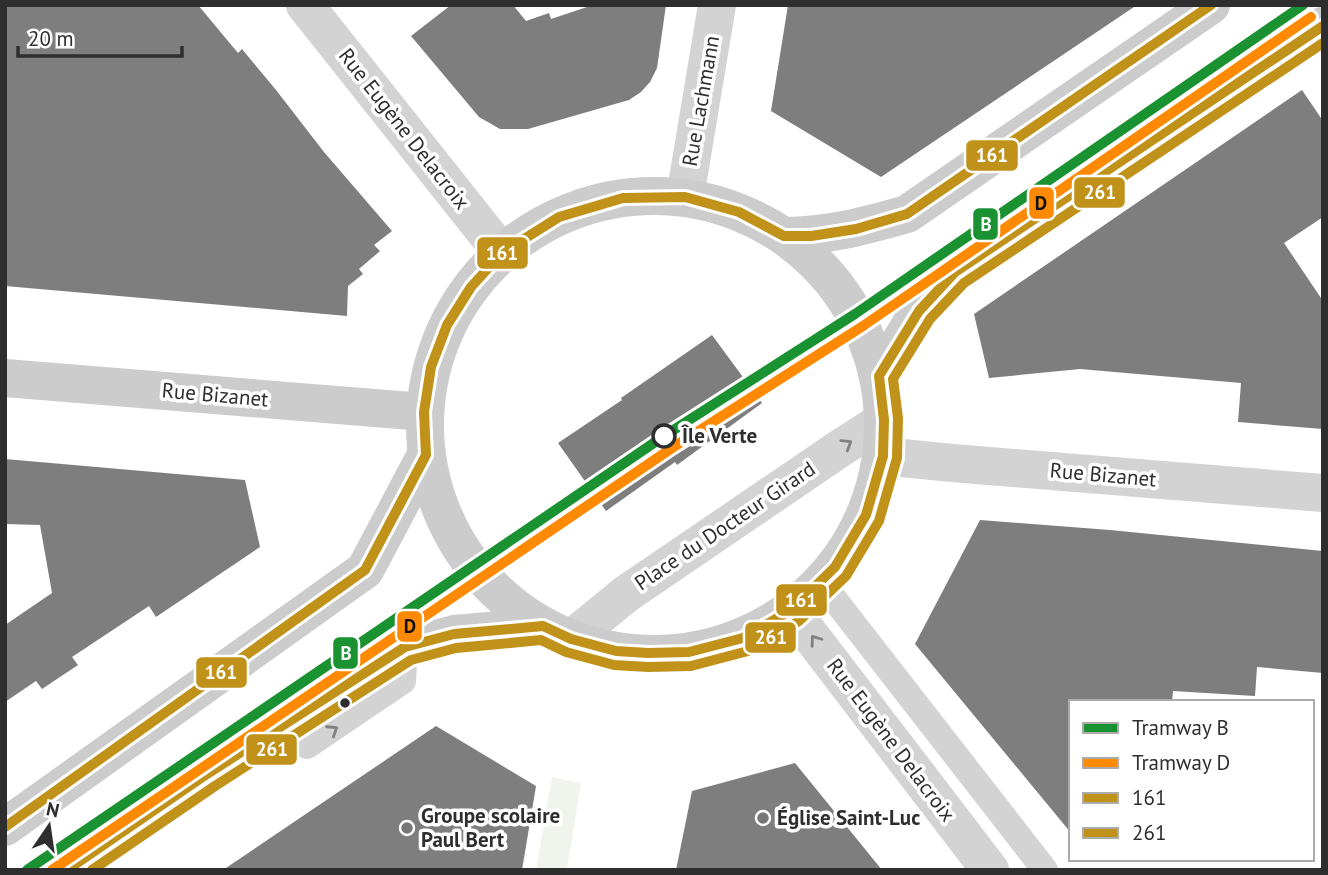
<svg xmlns="http://www.w3.org/2000/svg" width="1328" height="875" viewBox="0 0 1328 875" font-family="'PT Sans',sans-serif">
<rect width="100%" height="100%" fill="#fff"/>
<path fill="#f1f4ec" d="M552 777 581 783 567 870H536Z"/>
<g fill="#7e7e7e">
<path d="M5 5H198L238 53 242 49 276 90 324 152 392 231 374 245 380 251 359 269 363 274 348 286 347 316 5 286Z"/>
<path d="M451 5H513L526 21 549 13 551 19 593 5H666L657 68 650 82 641 92 629 100 528 129H500L479 117 411 36Z"/>
<path d="M788 5H1137L881 177 771 111Z"/>
<path d="M1302 90 1323 121V217L1284 243 1323 301V429L1238 422 1241 383 1080 369 989 378 974 314Z"/>
<path d="M712 335 762 403 677 465 675 462 606 511 558 443 622 400 621 398Z"/>
<path d="M5 459 245 480 260 547 156 617 149 606 72 657 78 665 42 689 36 681 5 702V625L52 593 40 525 5 524Z"/>
<path d="M980 520 1110 530 1323 551V673L1257 667 1255 696 1173 691 1172 702H1071V833L915 644Z"/>
<path d="M436 726 536 786 522 870H223Z"/>
<path d="M795 763 882 870H676L692 791Z"/>
</g>
<g fill="none" stroke-linecap="round" stroke-linejoin="round">
<g stroke="#d3d3d3" stroke-width="26">
<path d="M821 582 1045 870"/>
<path d="M273 732 307 746 403 681 405 647"/>
</g>
<g stroke="#d3d3d3" stroke-width="38">
<path d="M305 5 502 253"/>
<path d="M685 197 717 5"/>
<path d="M883 456 952 463 1323 493"/>
<path d="M791 610 990 870"/>
<path d="M571 639 626 594 839 449 884 420"/>
</g>
<g stroke="#ccc" stroke-width="38">
<circle cx="654" cy="425" r="229"/>
<path d="M784 236C828 236 865 226 907 214L1211 5"/>
<path d="M879 376 919 311 955 272 1323 26"/>
<path d="M5 378 424 412"/>
<path d="M5 827 365 570 426 455"/>
<path d="M67 870 207 774 405 647 454 634 543 626"/>
</g>
<defs>
<g id="bus-1">
<path d="M5 827 365 570 426 455 424 412 431 367 447 325 471 287 502 253 559 217 623 198 685 197 739 212 784 236H811L856 229 907 214 1211 5"/>
<path d="M67 870 207 774 405 647 454 634 543 626 571 639 616 651 648 653 689 652 743 638 791 610 835 567 866 515 883 456 884 420 879 376 919 311 955 272 1323 26"/>
</g>
<path id="bus-2" d="M92 870 215 786 411 660 456 648 541 640 566 652 614 665 648 667 691 666 748 651 799 621 846 576 879 521 897 458 898 418 893 379 930 319 964 283 1323 43"/>
</defs>
<use href="#bus-1" stroke="#fff" stroke-width="16"/>
<use href="#bus-2" stroke="#fff" stroke-width="16"/>
<use href="#bus-1" stroke="#c0921a" stroke-width="10"/>
<use href="#bus-2" stroke="#c0921a" stroke-width="10"/>
<defs>
<path id="tram-1" d="M27 870 664 436 855 314 1303 5"/>
<path id="tram-2" d="M52 870 672 448 863 326 1311 17"/>
</defs>
<use href="#tram-1" stroke="#fff" stroke-width="16"/>
<use href="#tram-2" stroke="#fff" stroke-width="16"/>
<use href="#tram-1" stroke="#1b9232" stroke-width="10"/>
<use href="#tram-2" stroke="#fd8a02" stroke-width="10"/>
</g>
<defs><path id="oneway-chevron" d="M-2-3.5L2.5 0L-2 3.5" fill="none" stroke-width="1.6" stroke-linecap="round" stroke-linejoin="round" transform="scale(1.75)"/></defs>
<g stroke="#808080">
<use href="#oneway-chevron" transform="translate(847 444) rotate(-32)"/>
<use href="#oneway-chevron" transform="translate(815 640) rotate(-126)"/>
<use href="#oneway-chevron" transform="translate(333 730) rotate(-33)"/>
</g>
<circle fill="#fff" stroke="#2e2e2e" stroke-width="3.5" cx="664" cy="436" r="11"/>
<circle fill="#2e2e2e" stroke="#fff" stroke-width="2.5" cx="345" cy="703" r="6"/>
<g fill="#777" stroke="#fff" stroke-width="2.5">
<circle cx="763" cy="818" r="7"/>
<circle cx="407" cy="828" r="7"/>
</g>
<g text-anchor="middle" stroke-width="7" stroke-linejoin="round" paint-order="stroke">
<g font-size="21" fill="#2e2e2e" stroke="#fff">
<text transform="translate(701 101) rotate(-80)" y="7">Rue Lachmann</text>
<text transform="translate(404 129) rotate(52)" y="7">Rue Eugène Delacroix</text>
<text transform="translate(215 395) rotate(5)" y="7">Rue Bizanet</text>
<text transform="translate(1103 475) rotate(5)" y="7">Rue Bizanet</text>
<text transform="translate(725 526) rotate(-34)" y="7">Place du Docteur Girard</text>
<text transform="translate(891 740) rotate(53)" y="7">Rue Eugène Delacroix</text>
</g>
<g font-size="21" font-weight="bold" fill="#2e2e2e" stroke="#fff" text-anchor="start">
<text x="682" y="443">Île Verte</text>
</g>
<g font-size="21" font-weight="bold" fill="#2e2e2e" stroke="#fff" text-anchor="start">
<text x="421" y="823">Groupe scolaire<tspan x="421" dy="24">Paul Bert</tspan></text>
<text x="777" y="825">Église Saint-Luc</text>
</g>
</g>
<g stroke="#fff" stroke-width="2.5">
<rect x="965" y="139" width="54" height="33" rx="7" fill="#c0921a"/>
<rect x="1073" y="176" width="53" height="33" rx="7" fill="#c0921a"/>
<rect x="1028" y="186" width="27" height="34" rx="7" fill="#fd8a02"/>
<rect x="972" y="207" width="27" height="34" rx="7" fill="#1b9232"/>
<rect x="476" y="236" width="53" height="34" rx="7" fill="#c0921a"/>
<rect x="775" y="583" width="53" height="34" rx="7" fill="#c0921a"/>
<rect x="396" y="610" width="27" height="33" rx="7" fill="#fd8a02"/>
<rect x="744" y="621" width="53" height="33" rx="7" fill="#c0921a"/>
<rect x="332" y="636" width="27" height="34" rx="7" fill="#1b9232"/>
<rect x="195" y="656" width="53" height="33" rx="7" fill="#c0921a"/>
<rect x="245" y="733" width="53" height="33" rx="7" fill="#c0921a"/>
</g>
<g font-size="19" text-anchor="middle" font-weight="bold" fill="#fff">
<text x="992" y="162">161</text>
<text x="1100" y="199">261</text>
<text x="986" y="231">B</text>
<text x="502" y="260">161</text>
<text x="801" y="607">161</text>
<text x="771" y="644">261</text>
<text x="346" y="660">B</text>
<text x="221" y="679">161</text>
<text x="272" y="756">261</text>
</g>
<g font-size="19" text-anchor="middle" font-weight="bold" fill="#111">
<text x="1041" y="210">D</text>
<text x="410" y="633">D</text>
</g>
<rect width="1328" height="875" fill="none" stroke="#2e2e2e" stroke-width="14"/>
<rect x="1069" y="700" width="245" height="161" fill="#ffffff" stroke="#ababab" stroke-width="2"/>
<rect x="1083" y="723" width="35" height="10" fill="#1b9232" stroke="#ababab" stroke-width="2"/>
<text x="1132" y="735" font-size="21" fill="#2e2e2e">Tramway B</text>
<rect x="1083" y="758" width="35" height="10" fill="#fd8a02" stroke="#ababab" stroke-width="2"/>
<text x="1132" y="770" font-size="21" fill="#2e2e2e">Tramway D</text>
<rect x="1083" y="793" width="35" height="10" fill="#c0921a" stroke="#ababab" stroke-width="2"/>
<text x="1132" y="805" font-size="21" fill="#2e2e2e">161</text>
<rect x="1083" y="828" width="35" height="10" fill="#c0921a" stroke="#ababab" stroke-width="2"/>
<text x="1132" y="840" font-size="21" fill="#2e2e2e">261</text>
<g transform="translate(49 826) rotate(13)" stroke="#ffffff" stroke-width="5" paint-order="stroke">
<path d="M0-5L12 26L0 18L-12 26Z" fill="#2e2e2e"/>
<text y="-10" font-size="19" font-weight="bold" text-anchor="middle" fill="#2e2e2e">N</text>
</g>
<path d="M18 46v10h164v-10" fill="none" stroke="#2e2e2e" stroke-width="3.5"/>
<text x="28" y="46" font-size="21" fill="#2e2e2e" stroke="#ffffff" stroke-width="5" paint-order="stroke">20 m</text>
</svg>
